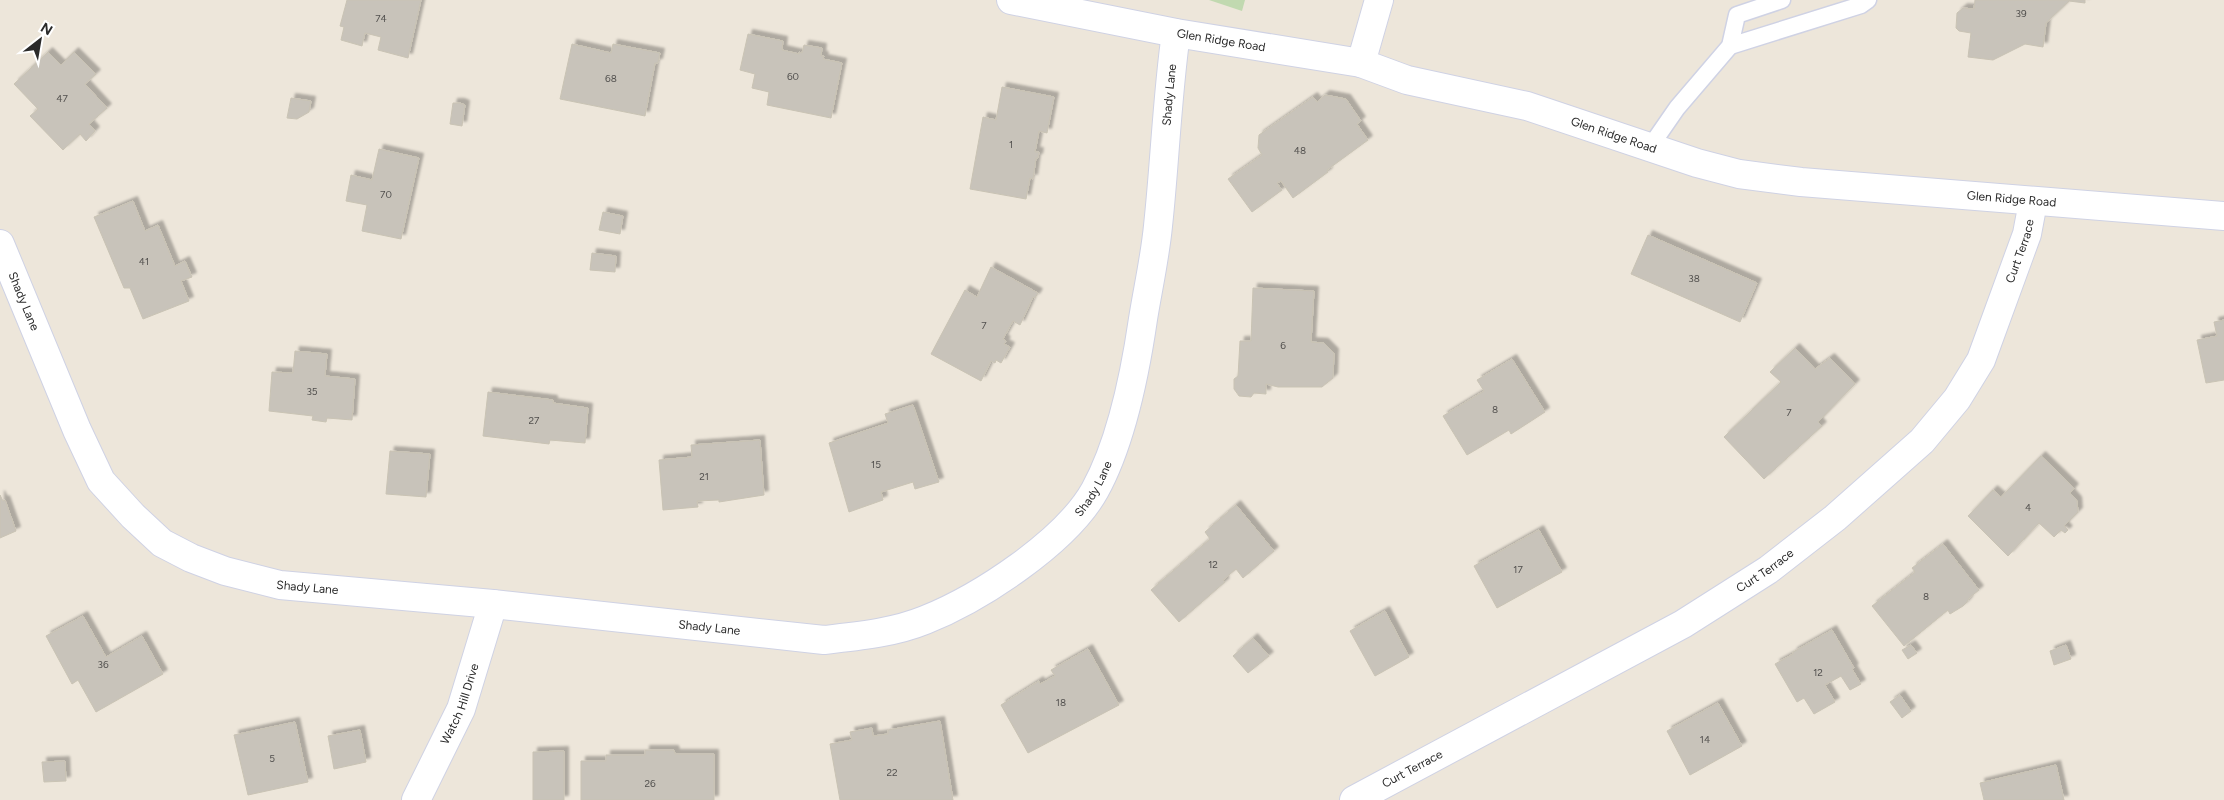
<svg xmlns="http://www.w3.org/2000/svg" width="2224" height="800" viewBox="0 0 2224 800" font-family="Figtree,sans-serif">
<defs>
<filter id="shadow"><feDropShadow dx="4.5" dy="-4.5" stdDeviation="1" flood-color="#0004"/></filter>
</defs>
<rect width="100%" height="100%" fill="#ede6da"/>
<path fill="#c1d9b0" d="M1209 0H1245L1242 11Z"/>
<g fill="#c8c3ba" stroke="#c9c3b4" filter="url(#shadow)">
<path d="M347 0H421L408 58 378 50 381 37 365 33 362 46 341 40 344 27 340 26Z"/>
<path d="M1975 0H2085V3L2069 1 2046 23 2043 47 2025 44 1993 60 1968 57 1971 33 1959 31 1956 28 1957 13 1963 8 1974 9Z"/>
<path d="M748 34 783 41 782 50 799 54V52L802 53 804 45 822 48 821 56H824L823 59 842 63 831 118 767 105 769 92 752 88 755 74 740 70Z"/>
<path d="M572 44 611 53 613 44 660 53 658 63H655L645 116 560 99Z"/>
<path d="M48 52 61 65 74 52 96 74 85 84 107 108 89 124 95 131 86 141 80 134 63 150 30 116 38 109 14 84Z"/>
<path d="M1002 87 1054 97 1047 133 1039 131 1035 152H1039L1038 158H1036L1033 179 1030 178 1026 199 970 189 983 117 996 120Z"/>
<path d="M1325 95 1346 99 1361 121 1357 124 1368 140 1327 170 1328 172 1293 198 1281 181 1277 183 1282 190 1252 212 1228 179 1262 155 1258 148 1259 135 1313 97 1317 102Z"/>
<path d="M291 98 311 101 309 112 297 119 287 118Z"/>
<path d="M453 103H460L465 105 462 126 450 124Z"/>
<path d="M379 149 419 158 401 239 362 231 367 205 346 201 351 175 372 180Z"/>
<path d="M133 201 145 231 158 225 175 266 185 261 192 277 181 281 189 301 143 319 130 288H124L94 217Z"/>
<path d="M603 212 623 216 620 234 599 230Z"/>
<path d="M1648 235 1757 283 1740 322 1631 274Z"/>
<path d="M592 253 616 256 615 272 590 270Z"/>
<path d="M991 267 1038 293 1035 298 1033 297 1020 325 1013 321 1003 339 1006 341 1004 344 1010 347 1001 363 996 360 995 363 991 361 981 381 931 354 965 290 977 297Z"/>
<path d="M1253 288 1314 291 1311 342 1324 343 1334 353 1333 378 1322 387H1278L1266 384V394L1254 393 1251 397 1239 396 1234 389V379L1238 376 1240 341H1251Z"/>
<path d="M2224 320V380L2206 383 2197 340 2217 336 2214 322Z"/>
<path d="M1795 348 1815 369 1830 358 1855 384 1818 422 1822 426 1764 479 1724 437 1781 382 1770 372Z"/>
<path d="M295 351 327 354 325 376 355 379 352 420 327 418 326 422 312 420 313 416 269 411 272 372 293 373Z"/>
<path d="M1512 359 1545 412 1511 434 1509 430 1467 455 1443 416 1484 391 1477 380Z"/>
<path d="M488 392 553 400V403L588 408 585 443 550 440 549 444 483 436Z"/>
<path d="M913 405 939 482 915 489 913 482 881 492 883 500 849 512 829 443 888 423 885 414Z"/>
<path d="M760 440 764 495 719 502V500L697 501 698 507 663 510 659 460 692 457 691 445Z"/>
<path d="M390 451 430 454 426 497 386 494Z"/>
<path d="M2041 456 2074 488 2070 493 2077 501 2078 512 2064 526 2068 530 2065 533 2061 530 2054 537 2039 523 2008 556 1968 516 1993 490 2001 497Z"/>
<path d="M0 495 3 501 5 500 16 531 0 538Z"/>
<path d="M1236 505 1274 551 1243 578 1236 569 1223 580 1225 582 1179 622 1151 590 1210 539 1205 532Z"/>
<path d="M1539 530 1562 572 1497 608 1474 566Z"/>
<path d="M1943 544 1979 590 1969 598 1967 602 1963 606 1950 614 1948 610 1904 646 1872 606 1915 572 1912 568Z"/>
<path d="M1385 611 1409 657 1375 676 1350 631Z"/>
<path d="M83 616 106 657 142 636 163 674 96 712 78 680 72 684 46 636Z"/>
<path d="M1832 630 1854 668 1852 669 1861 684 1850 690 1841 676 1825 685 1835 702 1814 714 1804 698 1797 702 1775 664 1793 654V652Z"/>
<path d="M1253 638 1269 656 1248 673 1233 656Z"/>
<path d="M1911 645 1917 653 1908 659 1902 650Z"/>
<path d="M2066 645 2071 659 2054 665 2050 651Z"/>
<path d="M1088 649 1119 705 1028 753 1001 705 1039 681 1040 684 1055 676 1051 670Z"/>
<path d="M1900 695 1911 711 1902 718 1890 702Z"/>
<path d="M1718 703 1742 746 1690 775 1667 731Z"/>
<path d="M940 721 953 800H840L830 744 852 740 850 732 872 728 873 736 888 734V730Z"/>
<path d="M295 722 308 782 248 795 234 735Z"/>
<path d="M360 730 366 762 334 769 328 736Z"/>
<path d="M645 750H674L675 754H714V800H581V761H606V755H645Z"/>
<path d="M564 751V800H533V752Z"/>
<path d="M65 761 66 781 44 782 42 762Z"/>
<path d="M2056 765 2064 800H1984L1980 783Z"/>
</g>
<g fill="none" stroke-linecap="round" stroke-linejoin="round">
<defs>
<g id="lane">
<path d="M1730 46 1861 5 1868 0"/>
<path d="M1650 147 1677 108 1730 46 1737 15 1782 0"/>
</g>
<g id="street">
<path id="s1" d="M1011 0 1176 33 1361 63 1407 80 1527 106 1697 163 1739 174 1801 182 2224 216"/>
<path d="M1361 63 1379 0"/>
<path id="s2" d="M0 244 77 430 101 481 133 516 162 543 191 558 225 571 280 585 493 604 824 640C858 636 893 633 925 620 980 598 1066 542 1095 490 1122 441 1135 374 1143 319 1148 288 1155 257 1158 226 1165 161 1167 97 1176 33"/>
<path id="s3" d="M416 800 461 709 493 604"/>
<path id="s4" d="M1354 800 1683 624 1768 570 1835 518 1922 441 1957 399 1981 360 2027 234 2033 202"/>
</g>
</defs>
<use href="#lane" stroke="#cfd2e4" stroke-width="19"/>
<use href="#street" stroke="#cfd2e4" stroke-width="30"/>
<use href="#lane" stroke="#fff" stroke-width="16"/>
<use href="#street" stroke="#fff" stroke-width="28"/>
</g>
<g text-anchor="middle" stroke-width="4" stroke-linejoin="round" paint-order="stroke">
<g font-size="10" fill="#52504e">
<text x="2021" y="17">39</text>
<text x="381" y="22">74</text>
<text x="793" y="80">60</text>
<text x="611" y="82">68</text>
<text x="62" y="102">47</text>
<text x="1011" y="148">1</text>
<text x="1300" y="154">48</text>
<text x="386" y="198">70</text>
<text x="144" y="265">41</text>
<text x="1694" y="282">38</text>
<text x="984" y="329">7</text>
<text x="1283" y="349">6</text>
<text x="312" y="395">35</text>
<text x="1495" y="413">8</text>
<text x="1789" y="416">7</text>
<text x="534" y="424">27</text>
<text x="876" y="468">15</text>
<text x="704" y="480">21</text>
<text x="2028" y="511">4</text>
<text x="1213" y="568">12</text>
<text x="1518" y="573">17</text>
<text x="1926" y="600">8</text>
<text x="103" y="668">36</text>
<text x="1818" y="676">12</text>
<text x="1061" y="706">18</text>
<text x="1705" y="743">14</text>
<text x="272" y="762">5</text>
<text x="892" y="776">22</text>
<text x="650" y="787">26</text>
</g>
<g font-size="12" fill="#2a2a2a" stroke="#fff">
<text dy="4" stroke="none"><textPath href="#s1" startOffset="214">Glen Ridge Road</textPath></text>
<text dy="4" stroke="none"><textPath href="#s2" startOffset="1742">Shady Lane</textPath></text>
<text dy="4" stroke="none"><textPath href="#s1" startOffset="619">Glen Ridge Road</textPath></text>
<text dy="4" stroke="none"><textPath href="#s1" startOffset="1024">Glen Ridge Road</textPath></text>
<text dy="4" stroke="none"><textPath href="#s4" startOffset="891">Curt Terrace</textPath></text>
<text dy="4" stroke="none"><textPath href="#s2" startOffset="62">Shady Lane</textPath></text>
<text dy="4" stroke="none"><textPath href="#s2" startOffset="1338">Shady Lane</textPath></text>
<text dy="4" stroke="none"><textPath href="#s4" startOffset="471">Curt Terrace</textPath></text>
<text dy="4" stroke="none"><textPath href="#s2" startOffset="498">Shady Lane</textPath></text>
<text dy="4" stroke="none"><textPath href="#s2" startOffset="902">Shady Lane</textPath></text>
<text dy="4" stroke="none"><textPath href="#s3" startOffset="106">Watch Hill Drive</textPath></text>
<text dy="4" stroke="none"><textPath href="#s4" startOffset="66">Curt Terrace</textPath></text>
</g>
</g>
<g transform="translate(40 40) rotate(31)" stroke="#ffffff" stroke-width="4" paint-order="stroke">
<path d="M0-4L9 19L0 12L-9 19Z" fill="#2a2a2a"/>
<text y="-8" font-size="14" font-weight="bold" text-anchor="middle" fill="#2a2a2a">N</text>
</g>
</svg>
